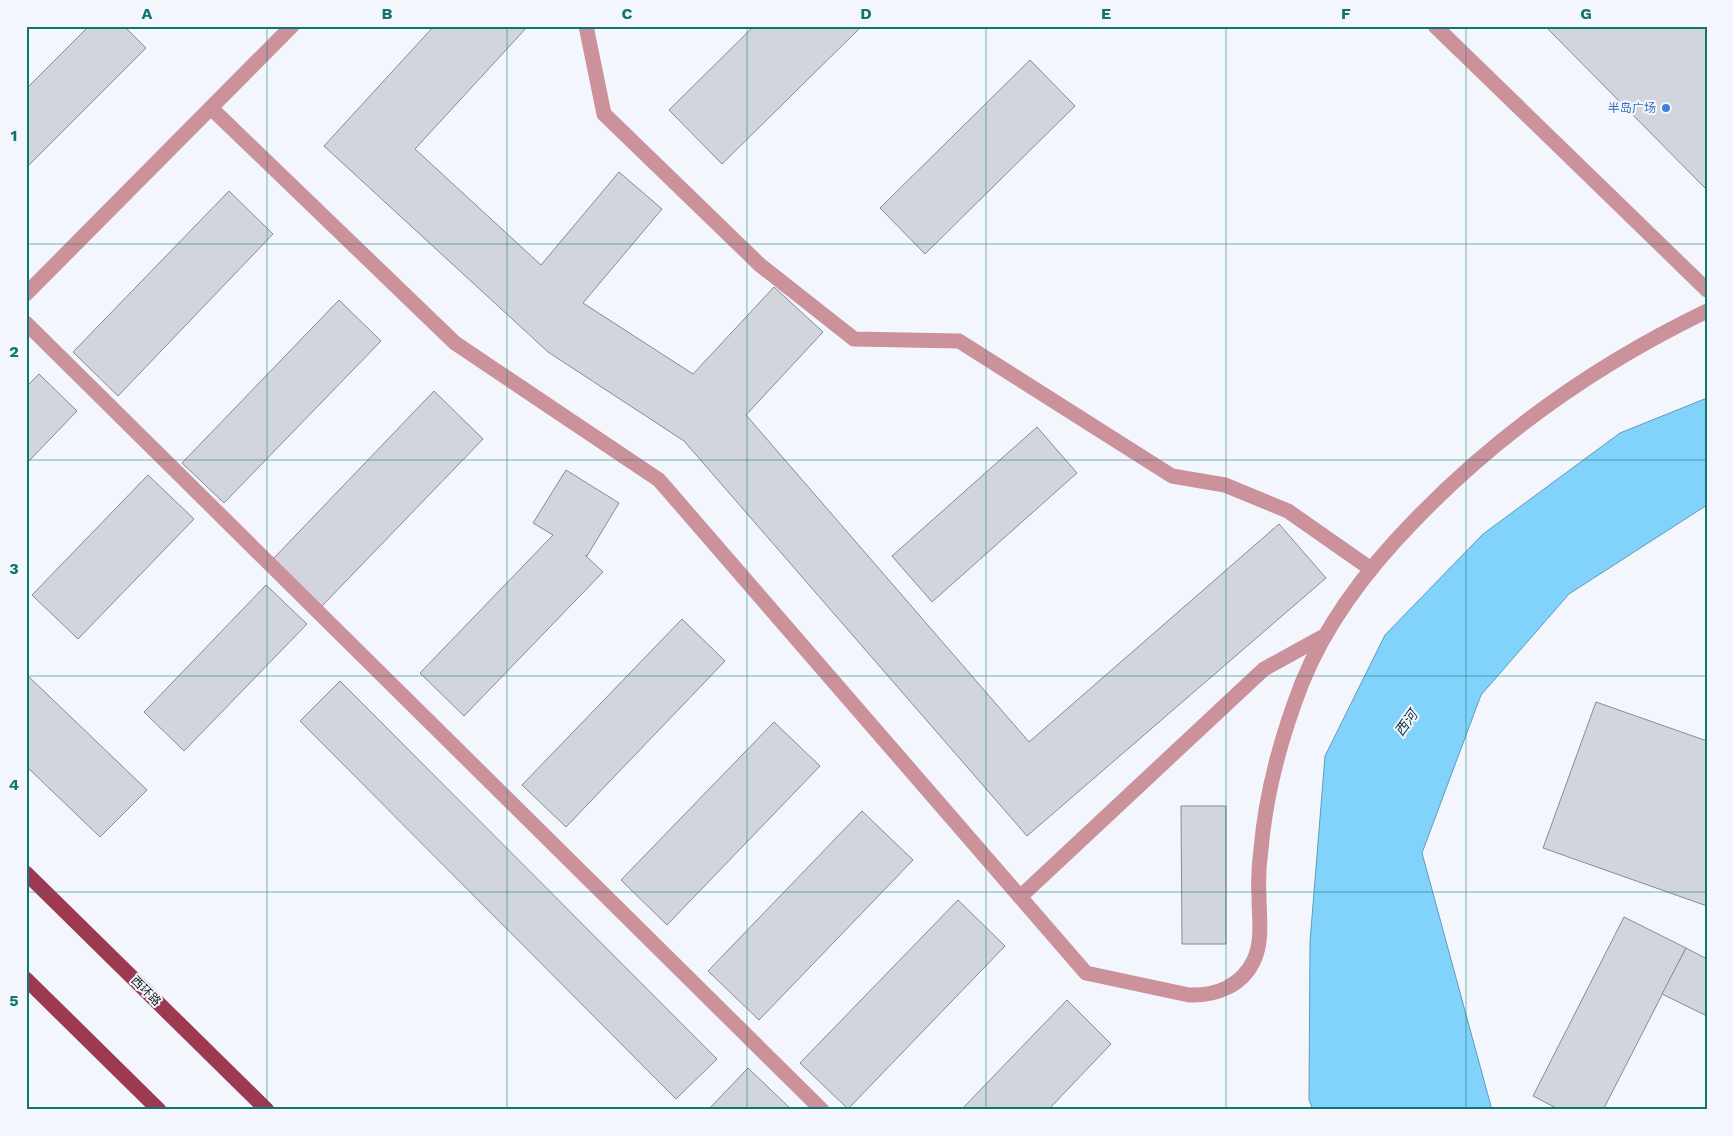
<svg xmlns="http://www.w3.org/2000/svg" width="1733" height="1136" viewBox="0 0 1733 1136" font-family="'Work Sans','Noto Sans SC',sans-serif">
<rect width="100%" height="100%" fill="#f3f7fd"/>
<path fill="#82d3fb" stroke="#619ab7" d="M1707 398V505L1569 594 1481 695 1422 853 1492 1110H1313L1309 1100 1310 942 1325 756 1385 635 1483 534 1620 433Z"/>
<g fill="#d2d6dc" stroke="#888b91">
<path d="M89 26H124L146 48 26 168V89Z"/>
<path d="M434 26H528L415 149 541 265 619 172 662 209 583 303 693 374 774 287 823 332 746 415 1029 742 1279 524 1326 578 1027 836 684 441 548 352 324 146Z"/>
<path d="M754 26H862L722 164 669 110Z"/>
<path d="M1545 26H1707V190Z"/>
<path d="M1030 60 1075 106 925 254 880 208Z"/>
<path d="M229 191 273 234 118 396 73 352Z"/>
<path d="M339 300 381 341 224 503 182 463Z"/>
<path d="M39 374 77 411 26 464V387Z"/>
<path d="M434 391 483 439 322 606 273 559Z"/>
<path d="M1037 427 1077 473 932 602 892 556Z"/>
<path d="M566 470 619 503 587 556 585 555 603 572 464 716 420 673 553 535 533 523Z"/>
<path d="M148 475 194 519 78 639 32 595Z"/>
<path d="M266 585 307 624 184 751 144 712Z"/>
<path d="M682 619 725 661 566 827 522 785Z"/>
<path d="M26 674 147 790 100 837 26 766Z"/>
<path d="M340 681 717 1059 676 1099 300 721Z"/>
<path d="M1596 702 1707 741V906L1543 848Z"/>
<path d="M774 722 820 766 667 925 621 880Z"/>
<path d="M1181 806H1226V944H1182Z"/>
<path d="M862 811 913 860 759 1020 708 971Z"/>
<path d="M958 900 1005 946 848 1109 800 1063Z"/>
<path d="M1624 917 1686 948 1603 1110H1560L1533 1096Z"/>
<path d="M1686 948 1707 959V1016L1662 994Z"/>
<path d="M1067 1000 1111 1044 1048 1110H961Z"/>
<path d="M748 1068 792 1110H708Z"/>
</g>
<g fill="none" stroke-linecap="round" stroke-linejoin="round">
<g stroke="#cc929b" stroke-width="15">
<path d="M586 26 604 114 760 265 854 339 959 341 1172 476 1225 485 1288 511 1371 569"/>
<path d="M1435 26 1707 290"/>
<path d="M211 108 455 343 659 480 1086 973 1189 995C1216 996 1242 986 1254 960 1263 940 1259 917 1259 896 1258 880 1259 864 1261 849 1266 792 1281 737 1302 683 1327 621 1368 568 1415 520 1499 433 1597 364 1707 311"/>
<path d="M26 294 292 26"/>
<path d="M26 323 822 1110"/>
<path d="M1020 897 1264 669 1324 636"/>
</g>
<g stroke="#9d3a51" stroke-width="15">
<path d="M26 873 267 1110"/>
<path d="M26 979 159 1110"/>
</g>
</g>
<path fill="none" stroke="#0f766e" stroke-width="1" stroke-opacity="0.55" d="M267 26V1110M507 26V1110M747 26V1110M986 26V1110M1226 26V1110M1466 26V1110M26 244H1707M26 460H1707M26 676H1707M26 892H1707"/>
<circle fill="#3f7fe0" stroke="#f3f7fd" stroke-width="2" cx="1666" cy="108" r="5"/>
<g text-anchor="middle" stroke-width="4" stroke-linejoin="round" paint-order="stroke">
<g font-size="12" fill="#366cbe" stroke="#f3f7fd" text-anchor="end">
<text x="1656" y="112">半岛广场</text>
</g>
<g font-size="12" fill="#141618" stroke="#f3f7fd">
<text transform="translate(146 991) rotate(45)" y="4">西环路</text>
</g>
<g font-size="14" font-style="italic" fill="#0e3344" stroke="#f3f7fd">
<text transform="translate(1406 723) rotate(-54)" y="5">西河</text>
</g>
</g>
<rect width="1733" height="1136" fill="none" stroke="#f3f7fd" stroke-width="55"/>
<rect x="28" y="28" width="1678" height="1080" fill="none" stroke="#0f766e" stroke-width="2"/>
<g font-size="16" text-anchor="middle" font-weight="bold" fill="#0f766e">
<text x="147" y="19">A</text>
<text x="387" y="19">B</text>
<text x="627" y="19">C</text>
<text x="866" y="19">D</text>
<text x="1106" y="19">E</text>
<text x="1346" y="19">F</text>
<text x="1586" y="19">G</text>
<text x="14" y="141">1</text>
<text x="14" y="357">2</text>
<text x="14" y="574">3</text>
<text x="14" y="790">4</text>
<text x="14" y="1006">5</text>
</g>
</svg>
